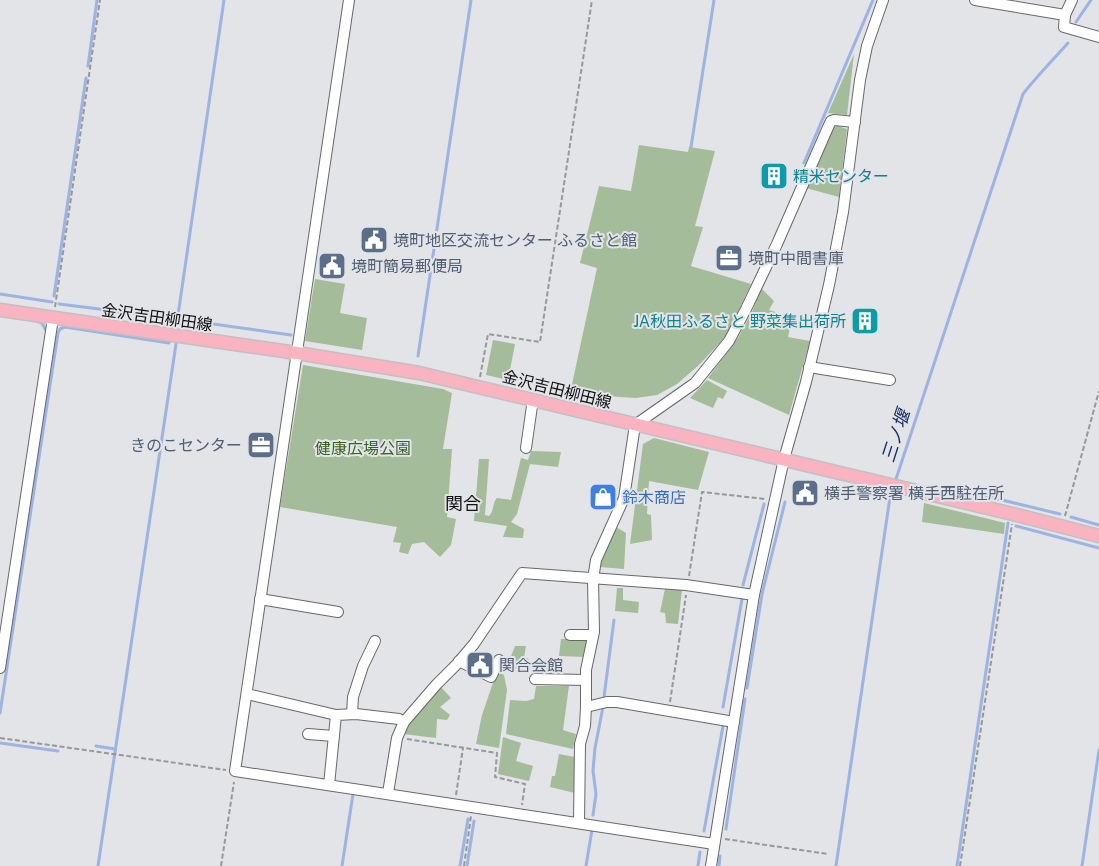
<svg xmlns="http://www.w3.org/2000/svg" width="1099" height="866" viewBox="0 0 1099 866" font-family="'Public Sans','Noto Sans JP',sans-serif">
<rect width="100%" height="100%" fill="#e2e4e7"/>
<g fill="#a4bc99">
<path d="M854 54 847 115 828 113Z"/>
<path d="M834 125 847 129 839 197 806 188Z"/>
<path d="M639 145 688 152 689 147 715 151 695 226 703 227 691 266 751 284 727 335 699 365 677 384 657 395 636 398 605 396 571 389 597 268 580 263 599 186 631 191Z"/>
<path d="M315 279 345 284 340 313 367 318 362 350 305 341Z"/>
<path d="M761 288 774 301 769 310 792 317 788 337 810 341 789 415 708 378 738 338 752 312Z"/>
<path d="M493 340 515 344 508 380 486 375Z"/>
<path d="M303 365 443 389 452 393 443 449H452L447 517 456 519 451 545 440 557 424 542 412 544 408 554 399 552 401 543 393 542 397 527 280 507Z"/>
<path d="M707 380 727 391 723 399 718 397 713 408 690 398Z"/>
<path d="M654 438 709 452 698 490 649 481 647 514 651 515 652 540 630 544 643 444Z"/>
<path d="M531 451 561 452 558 467 530 464 517 514 511 522 524 529 523 538 503 537 507 526 474 521 479 459H489L485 515 489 516C495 509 492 503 497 498L511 500 521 458 528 460Z"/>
<path d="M924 503 1005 523 1004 534 922 522Z"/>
<path d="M616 527 626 533 624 569 600 567 604 553Z"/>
<path d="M617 588H623V600L639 602 638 613 615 611Z"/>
<path d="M665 589 682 590 678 624 666 623 665 613 660 612Z"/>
<path d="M561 639H589L585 657 559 656Z"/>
<path d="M515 646H526L524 658H528L530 663 512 670 501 669 503 660 510 659Z"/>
<path d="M538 660H559V674L538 675Z"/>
<path d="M497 671 504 675 507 690 499 748 476 744 482 715Z"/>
<path d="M440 686 451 698 440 707 450 715 447 720 437 719 436 738 403 734 405 728Z"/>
<path d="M536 686H569L563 730 576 734 573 749 506 734 510 700 526 701 534 699Z"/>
<path d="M503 737 521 743 516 761 533 766 529 781 498 774Z"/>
<path d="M559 754 575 757V793L550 787 552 776H555Z"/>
</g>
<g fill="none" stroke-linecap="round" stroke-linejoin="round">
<g stroke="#9db3e1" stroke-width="3">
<path d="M1076 22 1091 0"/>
<path d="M88 66 97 0"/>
<path d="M691 147 714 0"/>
<path d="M804 163 873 0"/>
<path d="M0 294 52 302"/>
<path d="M54 296 86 78"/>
<path d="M59 304 172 318"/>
<path d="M178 315 224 0"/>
<path d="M185 320 291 335"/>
<path d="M38 322H41L47 332V333"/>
<path d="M418 356 471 0"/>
<path d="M895 482 1023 94C1037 76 1053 60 1068 43"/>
<path d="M948 487 1060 514"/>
<path d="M1071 517 1099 525"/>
<path d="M1016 526 1099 548"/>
<path d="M743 585 764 504"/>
<path d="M747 688 762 594 785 502"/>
<path d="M604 697 614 620"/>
<path d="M723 707 742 599"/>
<path d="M0 713 58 333 60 329 65 327 169 343"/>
<path d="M0 743 58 751"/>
<path d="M96 746 115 749"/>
<path d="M593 815 596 794 593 771 595 748 603 707"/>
<path d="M726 829 745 699"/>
<path d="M704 831 723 726"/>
<path d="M98 866 176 344"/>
<path d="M342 866 353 794"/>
<path d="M460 866 468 819"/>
<path d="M467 866 474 821"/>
<path d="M586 866 592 830"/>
<path d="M698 866 700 852"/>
<path d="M719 866 720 856"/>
<path d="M836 866 890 497 893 488"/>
<path d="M957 866 1008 523"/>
<path d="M1082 866 1099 750"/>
</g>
<defs>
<g id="minor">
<path d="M349 0 235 771 714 844"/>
<path d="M975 0 1065 15 1064 27 1099 37"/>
<path d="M1065 15 1072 0"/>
<path d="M809 367 890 380"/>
<path d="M526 448 533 399"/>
<path d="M260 599 338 612"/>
<path d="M570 635H593"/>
<path d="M459 661 491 677 499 660"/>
<path d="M0 668 53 318"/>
<path d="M535 679 586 680"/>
<path d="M247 694 336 715"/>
<path d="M586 707 607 702H617L734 722"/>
<path d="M352 714 353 697 363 666 375 641"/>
<path d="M308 734 334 736"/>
<path d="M329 785 336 715 356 714 399 719 404 722"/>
<path d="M388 793 397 738 404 722 436 685 457 664 474 644 522 573 686 585 754 595"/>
<path d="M579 823 580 744 585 726 586 707V670L594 632 593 579 596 560 624 498 635 425 695 383 729 341 746 309 777 244 829 125 831 121 834 120 855 122"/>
<path d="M711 866 754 595 784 459 806 382 829 285 843 212 860 80 867 46 883 0"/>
</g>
<path id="major" d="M0 310 297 353 419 373 1013 514 1099 536"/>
</defs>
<use href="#minor" stroke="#67686b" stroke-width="12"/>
<use href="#major" stroke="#c1c1c1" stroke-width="15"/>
<g stroke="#96989a" stroke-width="2" stroke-dasharray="5 2.5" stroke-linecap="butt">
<path d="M55 307 100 0"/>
<path d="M480 377 488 334 540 342 592 0"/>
<path d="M1065 516 1099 391"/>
<path d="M689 576 702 492 765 499"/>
<path d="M670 702 686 595"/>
<path d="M0 738 226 770"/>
<path d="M407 739 497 753 495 777 525 784 522 805"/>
<path d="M456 795 463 748"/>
<path d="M725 839 828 854"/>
<path d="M221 866 234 782"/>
<path d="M464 866 471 816"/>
<path d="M960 866 1012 524"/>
</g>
<use href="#minor" stroke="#fff" stroke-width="10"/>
<use href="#major" stroke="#f9b3c1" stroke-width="12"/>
</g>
<defs>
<symbol id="building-square" viewBox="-11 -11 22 22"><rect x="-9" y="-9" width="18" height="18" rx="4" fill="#0f9aa8" stroke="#e2e4e7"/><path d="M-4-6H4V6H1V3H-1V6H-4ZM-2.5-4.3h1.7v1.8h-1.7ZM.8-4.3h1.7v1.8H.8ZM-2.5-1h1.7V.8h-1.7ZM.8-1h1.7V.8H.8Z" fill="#fff"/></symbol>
<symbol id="civic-square" viewBox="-11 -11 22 22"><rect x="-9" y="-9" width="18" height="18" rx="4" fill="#5c6f8a" stroke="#e2e4e7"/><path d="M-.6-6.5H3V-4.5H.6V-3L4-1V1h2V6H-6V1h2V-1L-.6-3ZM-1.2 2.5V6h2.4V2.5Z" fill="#fff"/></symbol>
<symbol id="office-square" viewBox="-11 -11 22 22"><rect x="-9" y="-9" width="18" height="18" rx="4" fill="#5c6f8a" stroke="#e2e4e7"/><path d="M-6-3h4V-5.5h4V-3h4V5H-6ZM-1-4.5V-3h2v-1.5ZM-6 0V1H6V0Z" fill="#fff"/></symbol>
<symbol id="shop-square" viewBox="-11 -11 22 22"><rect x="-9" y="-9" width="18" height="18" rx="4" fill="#3f7fe0" stroke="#e2e4e7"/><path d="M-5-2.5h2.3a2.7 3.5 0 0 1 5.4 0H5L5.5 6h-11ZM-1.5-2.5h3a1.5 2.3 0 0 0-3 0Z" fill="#fff"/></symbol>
</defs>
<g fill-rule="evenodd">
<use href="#building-square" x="758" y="160" width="32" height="32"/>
<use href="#civic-square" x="358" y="224" width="32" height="32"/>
<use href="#office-square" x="713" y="242" width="32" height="32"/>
<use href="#civic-square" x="316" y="250" width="32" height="32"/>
<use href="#building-square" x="849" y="305" width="32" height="32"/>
<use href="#office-square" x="245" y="429" width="32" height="32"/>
<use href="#civic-square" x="789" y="477" width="32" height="32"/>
<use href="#shop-square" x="587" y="481" width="32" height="32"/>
<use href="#civic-square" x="464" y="649" width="32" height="32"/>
</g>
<g text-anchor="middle" stroke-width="4" stroke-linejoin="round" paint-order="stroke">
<g font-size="16" fill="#0d838f" stroke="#e2e4e7" text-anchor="start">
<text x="793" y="182">精米センター</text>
<text x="846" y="327" text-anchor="end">JA秋田ふるさと 野菜集出荷所</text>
</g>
<g font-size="16" fill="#4e5e75" stroke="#e2e4e7" text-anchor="start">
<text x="393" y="246">境町地区交流センター ふるさと館</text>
<text x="748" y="264">境町中間書庫</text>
<text x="351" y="272">境町簡易郵便局</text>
<text x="242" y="451" text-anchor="end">きのこセンター</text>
<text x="824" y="499">横手警察署 横手西駐在所</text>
<text x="499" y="671">関合会館</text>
</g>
<g font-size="16" fill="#0f1011" stroke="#e2e4e7">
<text transform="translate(157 317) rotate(8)" y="6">金沢吉田柳田線</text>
<text transform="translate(557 389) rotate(14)" y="6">金沢吉田柳田線</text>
</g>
<g font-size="16" fill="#3a6125" stroke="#e2e4e7">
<text x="363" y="454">健康広場公園</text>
</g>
<g font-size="16" fill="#366cbe" stroke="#e2e4e7" text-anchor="start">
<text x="622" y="503">鈴木商店</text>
</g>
<g font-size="18" font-style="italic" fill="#162c62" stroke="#e2e4e7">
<text transform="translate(896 436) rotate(-72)" y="6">三ノ堰</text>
</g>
<g font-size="18" fill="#0f1011" stroke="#e2e4e7">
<text x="463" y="510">関合</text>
</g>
</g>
</svg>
